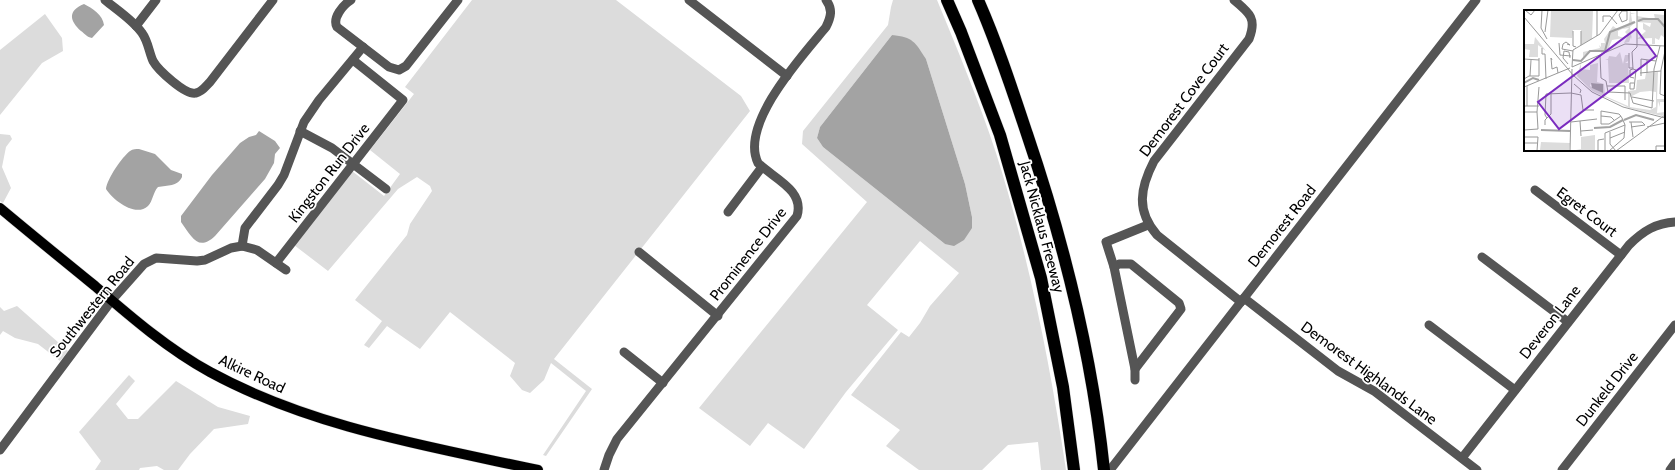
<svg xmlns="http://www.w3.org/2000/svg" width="1675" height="470" viewBox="0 0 1675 470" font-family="Cabin,sans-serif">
<rect width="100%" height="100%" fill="#fff"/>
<g fill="#dcdcdc" fill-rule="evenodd">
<path d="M472 0H616L741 96 750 111 554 359 592 389 546 456 543 455 586 391 551 363 544 380 530 393 522 390 510 376 515 363 450 312 420 349 387 326 369 348 364 345 382 321 355 300 407 235 410 224 432 191 430 186 417 177 398 189 328 271 294 245 352 171 384 196 400 174 370 150 414 94 405 87Z"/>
<path d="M893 0H937C958 51 979 101 996 153 1029 257 1050 363 1066 470H1041L1038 442 1008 445 982 470H919L886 446 900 430 851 395 901 332 909 337 920 323 930 306 959 273 920 241 867 305 898 330 846 392 804 449 768 423 750 446 699 408 867 202 802 144 803 131 888 25 891 7ZM892 35 926 59 965 184 972 217 945 244 823 147 817 138 820 127Z"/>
<path d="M45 14 62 38 63 51 42 63 0 115V50Z"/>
<path d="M0 134 10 135 12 139 6 147 2 167 11 188 3 203 0 201Z"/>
<path d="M17 306 68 351 60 361 38 344 15 338 3 331 0 335V307L4 311Z"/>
<path d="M129 375 135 381 116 404 128 419H138L176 381 218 407 250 416 248 424 214 429 190 454 178 470H164L157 466 140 468 139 470H95L101 461 79 432Z"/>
</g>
<g fill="#a3a3a3">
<path d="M84 4C92 8 103 15 104 25L92 38C87 37 85 34 81 31 70 21 67 11 84 4Z"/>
<path d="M892 35C913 37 915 42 926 59L965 184 972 217V228L964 240 954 246 945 244 823 147 817 138 820 127Z"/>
<path d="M259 131 275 141 280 148 275 154 274 163 265 179 215 236C198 252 192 237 181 222V216L212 175 240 143 249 137 256 135Z"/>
<path d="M139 149 155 154 171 170 182 174V177C177 187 168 185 158 187 153 192 153 201 148 206 135 218 112 199 106 189 107 179 122 157 130 151 133 149 136 149 139 149Z"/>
</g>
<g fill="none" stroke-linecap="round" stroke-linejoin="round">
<defs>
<path id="major" d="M0 208C31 234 63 260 95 286 131 317 168 349 210 372 311 427 427 446 538 470"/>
<g id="highway">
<path d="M947 0 961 32 1000 135 1041 278 1063 387 1074 470"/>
<path d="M978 0C997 43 1012 89 1027 134 1064 243 1092 355 1104 470"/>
</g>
</defs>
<use href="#major" stroke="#dbdbdb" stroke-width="11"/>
<use href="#highway" stroke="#dbdbdb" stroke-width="13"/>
<g stroke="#555" stroke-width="9">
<path d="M105 0C117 10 133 20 142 33 148 41 149 52 153 61 158 70 186 96 196 93 202 92 206 86 210 82L273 0"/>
<path d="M351 0C343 5 332 18 337 27L389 67 399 70 406 66 458 0"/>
<path d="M689 0 787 76"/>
<path d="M1234 0C1250 13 1257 19 1249 39L1154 161C1140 188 1136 211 1157 235L1241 302"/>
<path d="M136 26 156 0"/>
<path d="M300 131 332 148 386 189"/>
<path d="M1535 190 1621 255"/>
<path d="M728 212 762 167"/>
<path d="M242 246 245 228 278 185 284 175 304 122 319 100 363 47"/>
<path d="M639 252 718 316"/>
<path d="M1482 257 1568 322"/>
<path d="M276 263 403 100 353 60"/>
<path d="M1114 267 1119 264H1131L1179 303 1181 309 1135 369"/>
<path d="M1244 298 1338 371 1374 391 1477 470"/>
<path d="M1429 325 1515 390"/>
<path d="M624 352 663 383"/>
<path d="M1135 380V369L1114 267 1106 242 1148 225"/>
<path d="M0 450 112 300 144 264 156 258 197 261 205 260 231 248 242 246 257 250 286 270"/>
<path d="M1462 458 1629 245C1643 231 1656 223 1675 222"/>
<path d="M604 470 609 455 617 439 797 216C805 190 773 178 758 163 739 124 803 55 826 27 831 17 833 9 826 0"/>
<path d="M1110 470 1476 0"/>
<path d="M1562 470 1675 325"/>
<path d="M1670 470 1675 463"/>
</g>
<use href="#major" stroke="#000" stroke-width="10"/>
<use href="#highway" stroke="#000" stroke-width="12"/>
</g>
<g text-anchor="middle" stroke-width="3.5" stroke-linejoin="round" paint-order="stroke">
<g font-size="15" fill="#000" stroke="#fff">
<text transform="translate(1184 100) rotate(-53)" y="5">Demorest Cove Court</text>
<text transform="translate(329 173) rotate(-52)" y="5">Kingston Run Drive</text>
<text transform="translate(1587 212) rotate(37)" y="5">Egret Court</text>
<text transform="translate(1282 226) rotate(-52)" y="5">Demorest Road</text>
<text transform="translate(1042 227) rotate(75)" y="5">Jack Nicklaus Freeway</text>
<text transform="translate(748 254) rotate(-52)" y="5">Prominence Drive</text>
<text transform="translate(92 307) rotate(-51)" y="5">Southwestern Road</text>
<text transform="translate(1550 322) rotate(-52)" y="5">Deveron Lane</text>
<text transform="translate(1369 373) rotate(36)" y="5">Demorest Highlands Lane</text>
<text transform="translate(252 374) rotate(25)" y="5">Alkire Road</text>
<text transform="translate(1607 389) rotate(-52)" y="5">Dunkeld Drive</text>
</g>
</g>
<g transform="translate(1524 10)">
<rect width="141" height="141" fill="#fff"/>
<path d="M27 0H69L68 29 57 35V20H49L48 28 26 27ZM106 0 107 3 112 4H107L108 11 112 12 106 17 108 30 107 27 105 32 100 33 104 25 101 22 105 18 98 19 94 21V26L100 28 88 30 84 40 77 43 76 40 67 41 59 48V42L76 38 75 35 77 37V33H81L80 29 89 16 93 19 105 13ZM130 4 140 5 141 9V28L137 25 135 30 131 28V34H128V28L113 29 122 21 119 19V13L126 17 127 13 113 12V6L131 9ZM11 27 22 41 14 35V47H5L6 40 0 39V34H10ZM96 42 99 54 101 45H105L104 51 101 53H104L105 73H85L84 50 81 49V43V49H84L85 46 92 47ZM57 53V59L66 60V55L74 53 73 72 80 74 81 86 104 96V81L112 80 113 70 121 69 122 63 134 62 133 89H141V92H136V97L134 91 133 103 141 102V104L138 106 105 98 68 81 53 66ZM67 73 79 74V83L66 76ZM126 81 132 82V97L126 100 106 97V87L116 82ZM71 125V141H47L57 139V127ZM17 132 46 133 45 141 16 140Z" fill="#dcdcdc" fill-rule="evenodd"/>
<path d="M67 73 79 74V83L68 78Z" fill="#a3a3a3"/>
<path fill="none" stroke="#a3a3a3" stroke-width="2" d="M114 11 119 9H134L141 17M49 50 57 51 66 41H81L86 22 111 12M0 73 9 68 15 70M100 110 112 105 130 110M70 118 86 117 99 110M17 120 46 121"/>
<path fill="none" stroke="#999" stroke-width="1" d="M1 0 7 5 11 0M18 0 17 18 23 29M73 0V26M103 1H98L95 5 98 12 103 10V0M0 7 49 65 68 82 99 97 141 108M79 12V6H86L93 14M49 21V36L52 37M21 22 24 0M35 33 36 45 47 46M43 34 46 35 42 32 39 34 38 39 49 41M57 35V21M18 38V44H21L22 69M141 41 137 60 136 84 141 86M108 42 113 37V0M108 42 109 59M105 43V58H109M76 45 77 68 82 71 84 82 106 83 109 93 128 98 130 59 136 36M0 49 15 50M28 50 27 48 28 59 33 57 34 63M44 54 39 48 40 41 45 42 46 48M48 57 49 40 76 24 94 0M48 57 101 34 141 36M109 59 112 60 110 79H106V73H110M109 59 106 60V67L110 68M116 63 137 61M123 63V50M6 66 7 50M117 66V49L132 51M0 69 5 66H15V48M50 74 57 80 56 83M3 76V96M83 76H101V90M0 77 46 58M47 83 57 85 59 100H70M108 87 130 91M0 96H15M0 102H13M13 102 15 77M77 106 87 107 90 110M23 108 21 105 22 84 47 83M56 111 57 126M47 112 73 109M105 112H118L121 115 107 117M107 112 109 127M21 115V110L27 104V83M123 117 141 113M0 120 14 119 13 102M57 121 69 120M86 122V134L92 141M0 127H14L13 141M86 128 101 122M0 133H13M46 141 48 59M74 141V130L80 129M81 141V123L101 115M85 141 100 128 101 115 99 110 98 108 96 105 95 104 77 101V114H85L97 106M92 141 141 105M132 141V136H141"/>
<path fill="#7b2cbf" fill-opacity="0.15" stroke="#7b2cbf" stroke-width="2" d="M112 19 132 46 35 119 14 92Z"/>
<rect width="141" height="141" fill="none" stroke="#000" stroke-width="2"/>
</g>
</svg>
